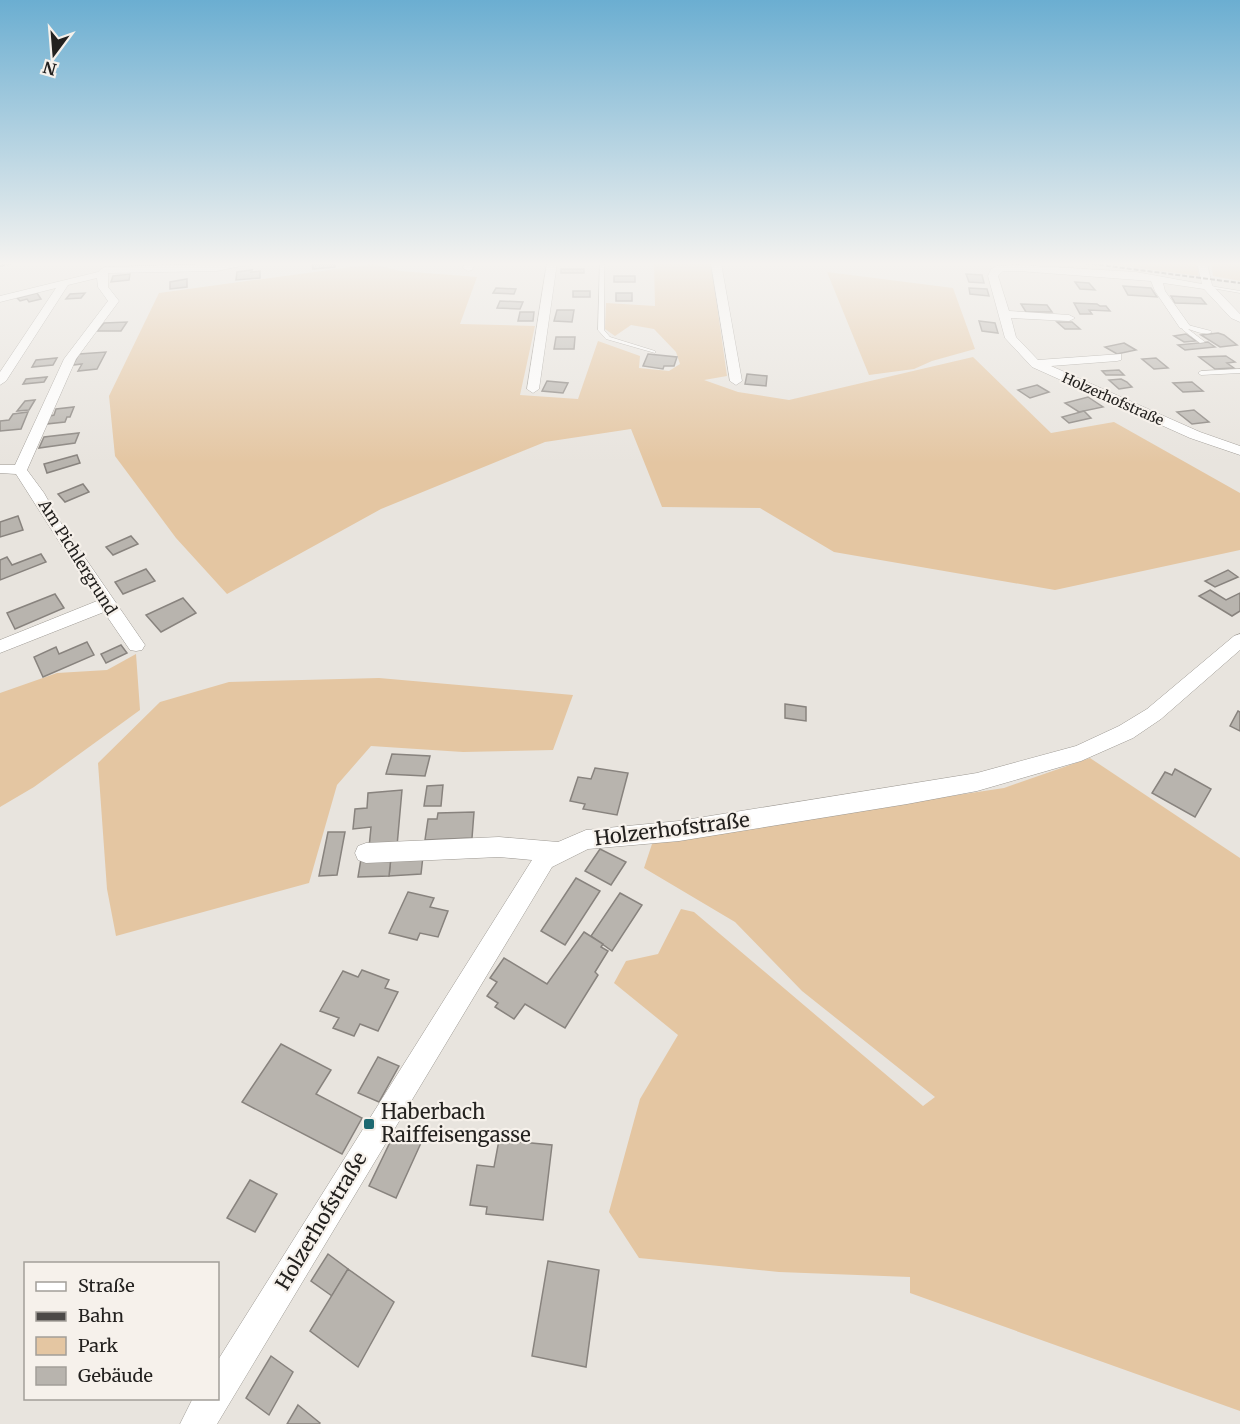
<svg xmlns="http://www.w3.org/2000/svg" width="1240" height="1424" viewBox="0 0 1240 1424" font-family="Merriweather,serif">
<rect width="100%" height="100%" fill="#e8e4de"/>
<g fill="#e4c6a2">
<path d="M654 263H711L727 376 704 380 738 392 789 400 973 357 1051 433 1114 422 1240 493V550L1055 590 834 552 760 508 662 507 631 429 545 442 381 509 227 594 176 538 115 456 109 396 159 293 373 264 400 271 477 277 460 324 535 326 520 395 578 399 598 341 640 356 639 368 669 371 680 364 676 352 654 329 631 325 615 336 605 329 606 303 655 306Z"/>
<path d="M1102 263H1196L1199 276Z"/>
<path d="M1211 263H1240V281L1213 276Z"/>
<path d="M827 272 953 288 975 349 932 361 914 369 869 375Z"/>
<path d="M136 654 140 710 34 787 0 807V693L57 673 107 670Z"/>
<path d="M379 678 573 695 553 750 463 752 371 746 337 785 309 883 116 936 107 889 98 763 160 702 229 682Z"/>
<path d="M1090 758 1240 858V1411L910 1293V1277L779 1272 639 1258 609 1212 640 1099 678 1035 614 983 626 961 658 954 681 909 694 912 923 1106 935 1097 802 991 735 922 644 868 653 841 1004 788Z"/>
</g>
<g fill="#b8b4ae" stroke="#88837e" stroke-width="1.5">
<path d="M312 263H335V267L313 269Z"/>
<rect x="561" y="269" width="23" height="4"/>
<path d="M252 270 251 272 260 271V278L236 280 237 272Z"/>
<path d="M130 274 129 280 111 282 113 276Z"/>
<path d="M966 274 982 275 984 283 969 282Z"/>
<rect x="614" y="276" width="21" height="6"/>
<path d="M187 279V287L170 289V282Z"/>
<path d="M1075 282 1089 283 1095 290 1080 289Z"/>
<path d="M1123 286 1151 288 1157 297 1128 295Z"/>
<path d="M496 288 516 289 514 294 493 293Z"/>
<path d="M969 288 987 289 989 296 970 294Z"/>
<rect x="573" y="291" width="17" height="6"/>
<path d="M37 293 41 299 29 302 27 299 20 301 17 298Z"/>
<path d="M85 293 81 298 66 299 70 294Z"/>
<rect x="616" y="293" width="16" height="8"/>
<path d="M1171 296 1201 298 1206 304 1175 303Z"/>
<path d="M500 301 523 302 520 309 497 308Z"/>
<path d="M1074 303 1097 304 1100 306H1106L1110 311 1089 310 1092 314H1080Z"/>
<path d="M1021 304 1047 305 1052 312H1026Z"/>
<path d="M557 310H574L572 322 554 321Z"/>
<path d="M520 312H534L533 321H518Z"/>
<path d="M979 321 995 323 998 333 982 331Z"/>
<path d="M127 322 121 331H97L104 323Z"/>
<path d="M1057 322H1072L1080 329H1065Z"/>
<path d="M1218 333 1224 335 1237 345 1220 347 1201 335Z"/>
<path d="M1186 334 1196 341 1184 342 1174 336Z"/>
<path d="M556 337H575L574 349H554Z"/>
<path d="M1208 342 1215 347 1185 350 1178 345Z"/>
<path d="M1124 343 1136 350 1117 354 1105 347Z"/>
<path d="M106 352 97 369 78 371 82 364 73 365 79 354Z"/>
<path d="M648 354 677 357 674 366H664L663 369 643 366Z"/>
<path d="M1226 356 1235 362 1227 363 1234 368 1215 369 1199 357Z"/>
<path d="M57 358 53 365 32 367 36 360Z"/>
<path d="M1156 358 1168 368 1154 369 1142 359Z"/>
<path d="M1119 370 1124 375H1106L1102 371Z"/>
<path d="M747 374 767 376 766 386 745 384Z"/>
<path d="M47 377 44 382 23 384 26 379Z"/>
<path d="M1121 379 1127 382 1132 387 1119 389 1109 380Z"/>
<path d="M547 381 568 383 563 393 542 391Z"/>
<path d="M1192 382 1203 391 1183 392 1173 383Z"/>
<path d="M1037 385 1049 392 1030 398 1018 390Z"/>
<path d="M1088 397 1103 407 1079 412 1065 403Z"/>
<path d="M35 400 29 410 17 411 25 401Z"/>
<path d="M74 407 70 417H67L65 422 46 424 50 416 54 415 56 409Z"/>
<path d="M1194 410 1209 422 1192 424 1177 412Z"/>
<path d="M1084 411 1091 418 1069 423 1062 417Z"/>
<path d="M28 412 21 429 0 431V421L9 420 13 414Z"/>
<path d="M79 433 75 443 39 448 44 437Z"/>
<path d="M77 455 80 463 47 473 44 464Z"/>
<path d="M83 484 89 492 65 502 58 494Z"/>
<path d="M18 516 23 530 0 537V522Z"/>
<path d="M131 536 138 544 113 555 106 547Z"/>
<path d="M41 554 46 562 0 580V560L7 557 12 565Z"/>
<path d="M146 569 155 581 123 594 115 582Z"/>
<path d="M1228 570 1238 577 1215 587 1205 581Z"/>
<path d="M1210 590 1226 600 1240 593V611L1232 616 1199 596Z"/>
<path d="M55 594 64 608 15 629 7 613Z"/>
<path d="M183 598 196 613 161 632 146 615Z"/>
<path d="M87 642 94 655 43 677 34 657 56 647 59 654Z"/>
<path d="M121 645 127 653 106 663 101 654Z"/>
<path d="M785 704 806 707V721L785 718Z"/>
<path d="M1238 711 1240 712V731L1230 726Z"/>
<path d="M392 754 430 756 425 776 386 774Z"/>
<path d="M595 768 628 773 617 815 583 809 585 804 570 801 578 777 591 779Z"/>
<path d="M1175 769 1211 789 1195 817 1152 793 1165 772 1172 775Z"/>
<path d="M443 785 441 806H424L427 786Z"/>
<path d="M402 790 397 846 369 848 371 827 353 829 355 809 367 808 368 793Z"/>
<path d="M474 812 472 838 425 840 428 819H437L438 813Z"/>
<path d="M328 832H345L337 875 319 876Z"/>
<path d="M600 849 626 862 611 885 585 871Z"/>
<path d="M423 856 421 874 389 876 391 857Z"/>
<path d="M391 857 389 876 358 877 361 859Z"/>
<path d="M576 878 600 891 565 945 541 931Z"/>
<path d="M408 892 434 898 430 907 448 911 438 937 420 933 417 940 389 933Z"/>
<path d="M620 893 642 905 612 951 591 936Z"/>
<path d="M584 932 603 944 601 947 608 951 595 972 598 975 565 1028 525 1004 514 1019 495 1007 498 1003 487 996 497 982 490 978 504 958 547 984Z"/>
<path d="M362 970 389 980 385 988 398 992 378 1031 360 1024 354 1036 333 1028 339 1018 320 1011 343 971 358 977Z"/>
<path d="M281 1044 331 1070 316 1094 362 1118 342 1154 242 1102Z"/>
<path d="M378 1057 399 1066 379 1102 358 1093Z"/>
<path d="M395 1132 421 1143 396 1198 369 1186Z"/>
<path d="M499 1140 552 1145 543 1220 486 1214 487 1207 470 1205 477 1165 494 1167Z"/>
<path d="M250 1180 277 1194 255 1232 227 1218Z"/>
<path d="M328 1254 348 1269 332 1296 311 1281Z"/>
<path d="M548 1261 599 1270 586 1367 532 1356Z"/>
<path d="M348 1269 394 1302 358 1367 310 1331Z"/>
<path d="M271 1356 293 1372 269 1415 246 1398Z"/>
<path d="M298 1405 320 1423 319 1424H287Z"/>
</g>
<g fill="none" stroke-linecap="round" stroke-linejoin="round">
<defs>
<g id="service">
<path d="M600 263H604V330L610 337 655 351V353L606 339 598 330Z"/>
<path d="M1204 285 1240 291V293L1206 287H1204Z"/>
<path d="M1184 324 1211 331 1212 332C1205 336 1195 331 1188 329L1205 342 1200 343 1183 330 1181 326Z"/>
<path d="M1240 369V373L1201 375 1198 373 1201 371Z"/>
</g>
<g id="minor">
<path d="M256 263 217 271 108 273V287L119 301 76 359 27 470 44 493 61 523 145 645 142 650 136 651 130 650 104 612 0 653V640L97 601 16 474 0 473V465H15L64 359 108 301 98 287 97 278 68 285 6 381 0 385V372L56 288 0 302V296L98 272 104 267Z"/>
<path d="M465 263H475L472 270 468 271 463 268Z"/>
<path d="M547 263H557L539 389 533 393 527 389Z"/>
<path d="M711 263H721L742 381 736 385 730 381Z"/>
<path d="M1197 263H1207L1212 285 1240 314V322L1231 318 1204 289 1163 283 1165 291 1190 326 1184 329 1180 328 1155 291 1151 281 1019 271H1003L998 276 1009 311 1069 315 1075 318 1069 321 1011 318 1016 337 1038 360 1121 354V360L1117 361 1051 366 1200 432 1240 446V455L1190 438 1032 367 1005 338 988 276 991 269 997 266 1019 265 1136 272 1202 284Z"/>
<path d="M1240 634V650L1161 719 1133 738 1081 761 977 791 907 804 679 841 588 849 552 867 217 1424H180L193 1398H218V1360L532 860 499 857 366 863 358 860 355 853 358 846 366 843 499 837 558 842 586 830 679 821 977 773 1076 746 1119 726 1147 709 1234 636Z"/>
</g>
</defs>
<use href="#service" stroke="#9d9993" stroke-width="1"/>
<use href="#minor" stroke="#9d9993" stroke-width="1"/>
<use href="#service" fill="#fff" fill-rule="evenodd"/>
<use href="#minor" fill="#fff" fill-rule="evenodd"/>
<g stroke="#4c4947" stroke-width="2" stroke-dasharray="5 2" stroke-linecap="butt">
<path d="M1085 263 1240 283"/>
<path d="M0 266 14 263"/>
</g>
</g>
<linearGradient id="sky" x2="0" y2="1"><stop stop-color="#6baed1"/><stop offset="0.57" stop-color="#f5f3f0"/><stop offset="1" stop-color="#f5f3f0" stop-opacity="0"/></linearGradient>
<rect width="1240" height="463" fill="url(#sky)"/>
<rect fill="#1d6971" stroke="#f6f1eb" stroke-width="2" x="363" y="1118" width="12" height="12" rx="3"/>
<g text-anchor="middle" stroke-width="4.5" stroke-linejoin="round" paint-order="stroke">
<g font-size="14" fill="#23211f" stroke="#f6f1eb">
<text transform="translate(1113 399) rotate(24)" y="5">Holzerhofstraße</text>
</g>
<g font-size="16" fill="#23211f" stroke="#f6f1eb">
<text transform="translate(78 557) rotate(58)" y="6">Am Pichlergrund</text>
</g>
<g font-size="20" fill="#23211f" stroke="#f6f1eb">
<text transform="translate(672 829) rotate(-7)" y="7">Holzerhofstraße</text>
<text transform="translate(321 1221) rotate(-59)" y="7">Holzerhofstraße</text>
</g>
<g font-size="20" fill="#23211f" stroke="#f6f1eb" text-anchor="start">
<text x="381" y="1119">Haberbach<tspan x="381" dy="23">Raiffeisengasse</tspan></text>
</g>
</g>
<rect x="24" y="1262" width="195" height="138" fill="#f6f1eb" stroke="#a29e99" stroke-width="1.5"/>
<rect x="36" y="1282" width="30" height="9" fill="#ffffff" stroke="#a29e99" stroke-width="1.5"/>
<text x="78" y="1292" font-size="18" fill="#23211f">Straße</text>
<rect x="36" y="1312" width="30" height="9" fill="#4c4947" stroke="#a29e99" stroke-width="1.5"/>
<text x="78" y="1322" font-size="18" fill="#23211f">Bahn</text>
<rect x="36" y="1337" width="30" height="18" fill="#e4c6a2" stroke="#a29e99" stroke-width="1.5"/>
<text x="78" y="1352" font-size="18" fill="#23211f">Park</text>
<rect x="36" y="1367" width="30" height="18" fill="#b8b4ae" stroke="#a29e99" stroke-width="1.5"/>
<text x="78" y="1382" font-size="18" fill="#23211f">Gebäude</text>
<g transform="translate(54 54) rotate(196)" stroke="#f6f1eb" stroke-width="4.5" paint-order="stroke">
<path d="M0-4.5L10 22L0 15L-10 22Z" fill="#23211f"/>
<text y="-9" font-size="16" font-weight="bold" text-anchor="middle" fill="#23211f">N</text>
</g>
</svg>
